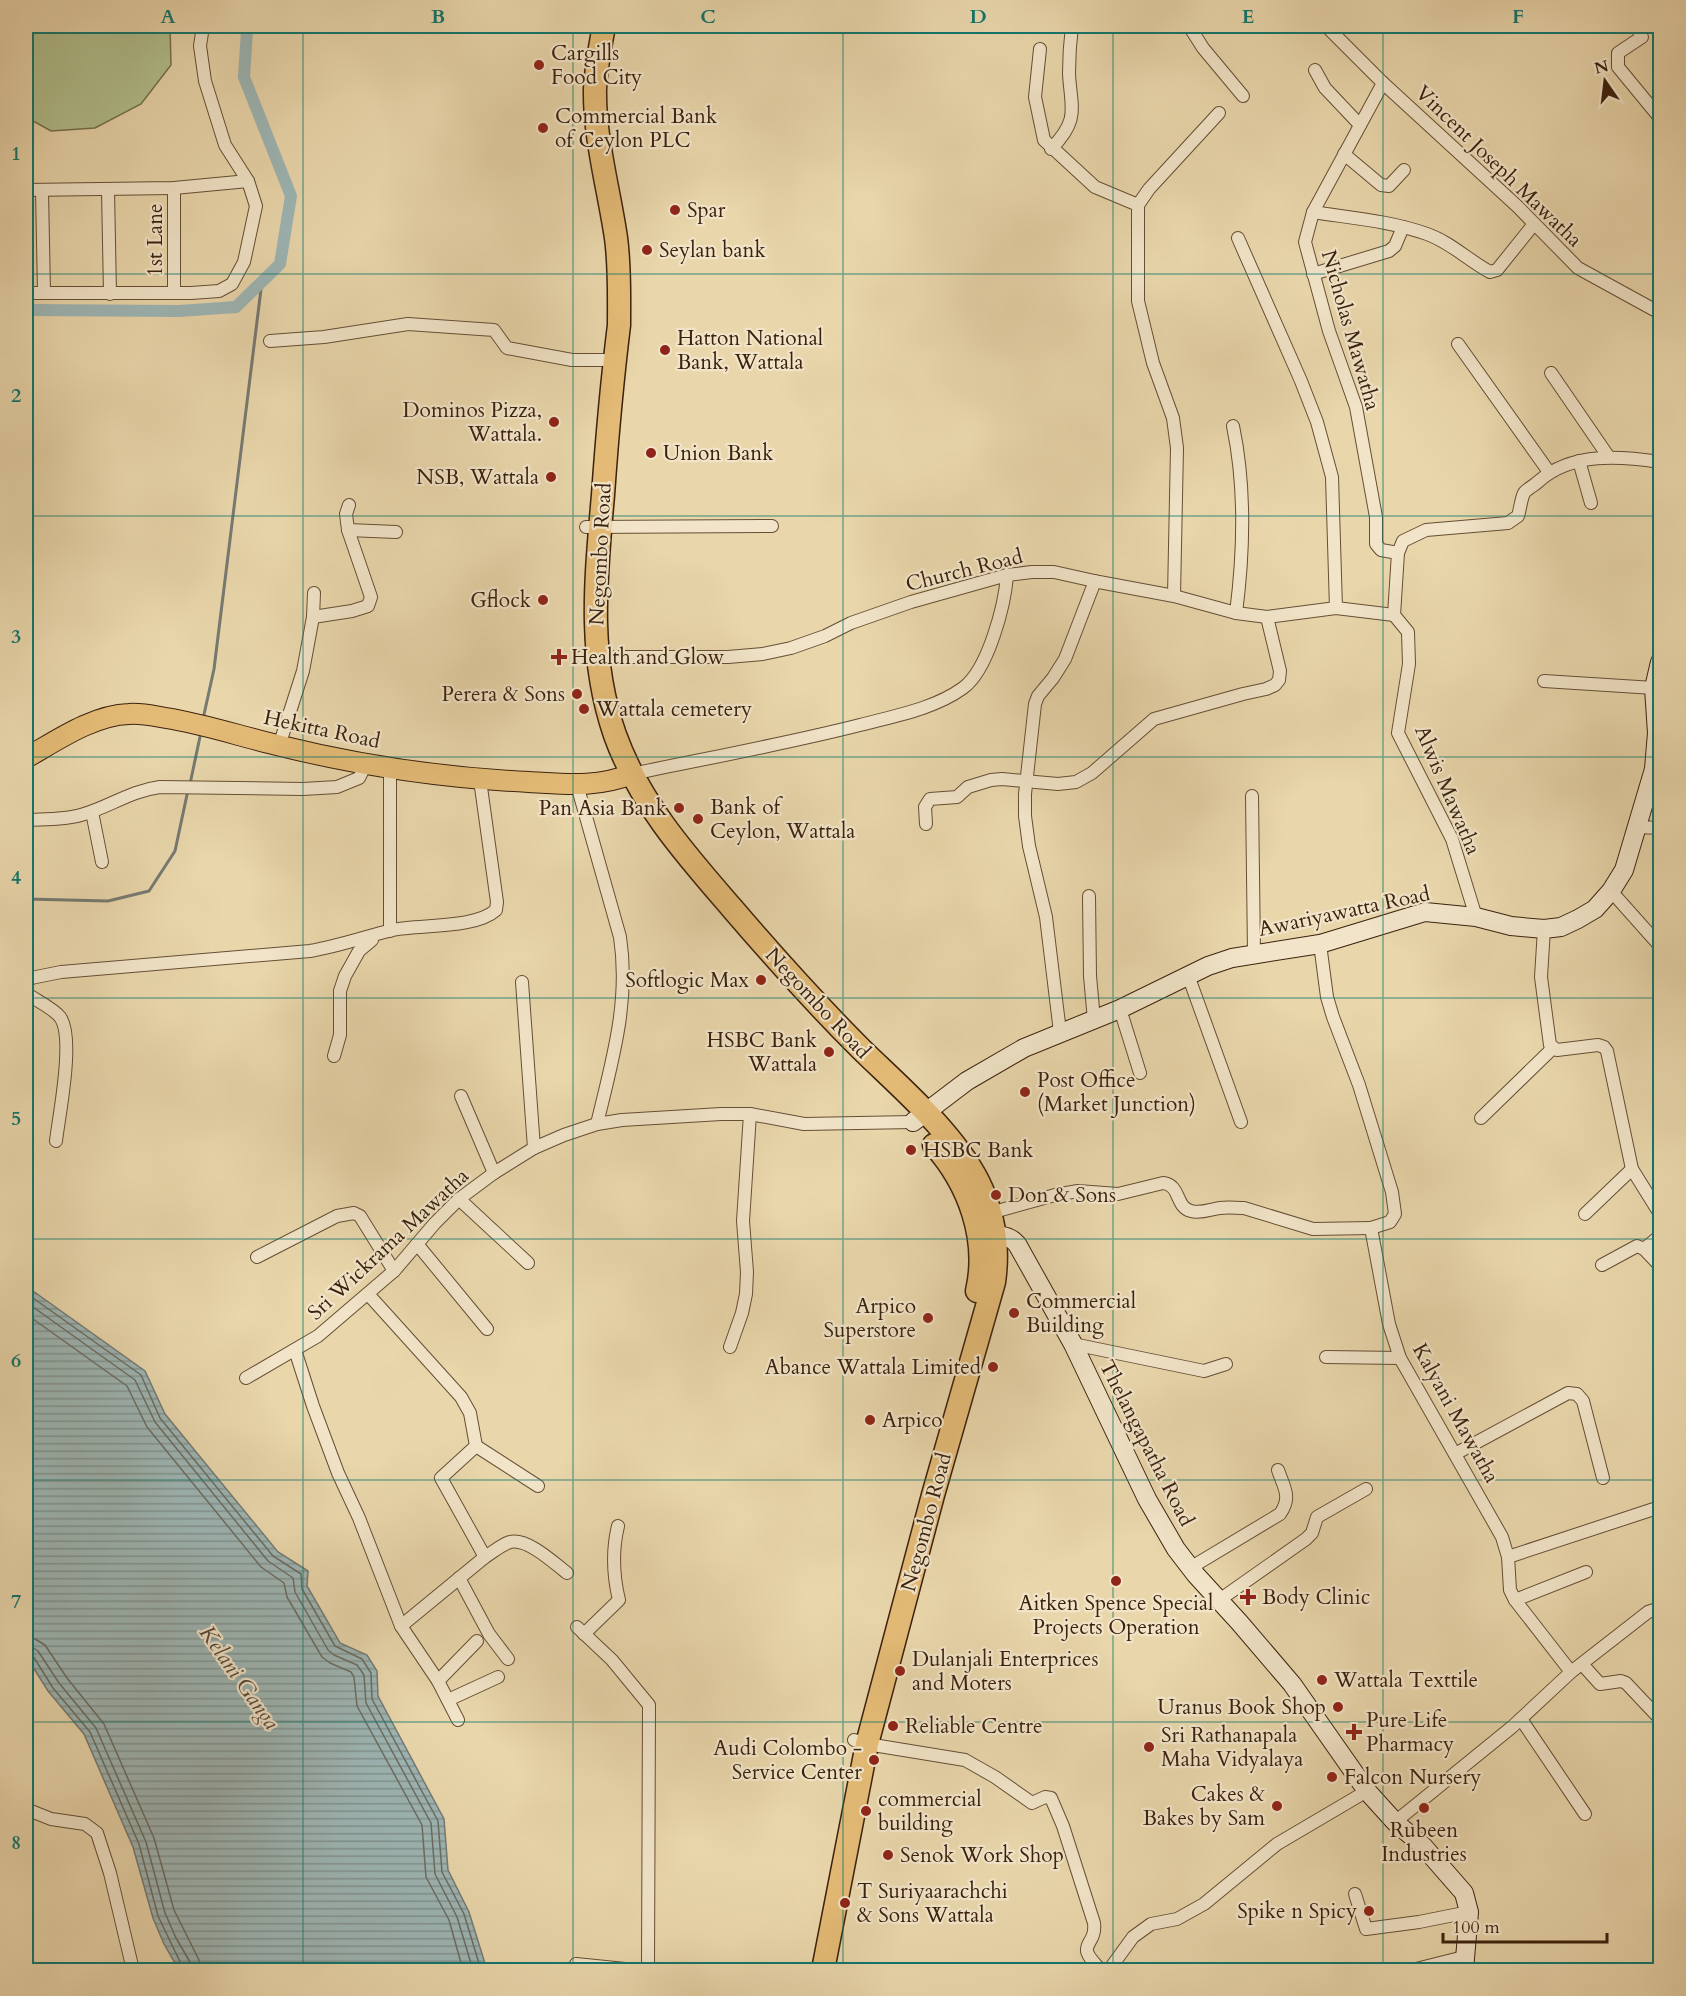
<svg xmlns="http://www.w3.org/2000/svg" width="1686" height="1996" viewBox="0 0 1686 1996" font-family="Cardo,serif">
<defs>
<pattern id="water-rules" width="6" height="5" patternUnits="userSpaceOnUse" patternTransform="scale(1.5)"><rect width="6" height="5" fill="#9db6b5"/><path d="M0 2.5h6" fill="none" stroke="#819492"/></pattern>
</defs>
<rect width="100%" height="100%" fill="#e9d6ab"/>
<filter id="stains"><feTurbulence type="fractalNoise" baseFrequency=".00333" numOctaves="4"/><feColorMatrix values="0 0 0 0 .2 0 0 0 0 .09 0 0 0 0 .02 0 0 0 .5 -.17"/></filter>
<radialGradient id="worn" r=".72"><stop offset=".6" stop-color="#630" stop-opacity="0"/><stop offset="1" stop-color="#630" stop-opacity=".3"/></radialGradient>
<path fill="#b1bf8d" stroke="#76704e" stroke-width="1.5" d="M26 26H170L171 65 141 104 95 128 51 131 26 117Z"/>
<path fill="url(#water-rules)" stroke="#767a72" stroke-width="1.5" d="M26 1286 145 1371 165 1414 278 1552 308 1571 307 1586 340 1643 367 1655 377 1671 378 1696 444 1819 448 1870 469 1912 487 1970H179L164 1944 153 1918 133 1847 84 1734 48 1691 26 1656Z"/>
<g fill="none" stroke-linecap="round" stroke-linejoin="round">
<g stroke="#6c6c62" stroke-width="1.5">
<path d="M26 1293 141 1375 160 1418 273 1556 301 1574 302 1589 335 1646 362 1659 371 1673 372 1699 438 1821 442 1872 464 1914 481 1970"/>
<path d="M26 1302 135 1380 155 1422 268 1561 293 1578 295 1592 328 1650 334 1655 357 1665 364 1675 366 1703 431 1823 435 1874 457 1917 473 1970"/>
<path d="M26 1314 127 1386 147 1427 261 1567 284 1583 287 1597 322 1657 330 1663 351 1672 354 1677 357 1706 422 1825 426 1877 449 1920 463 1970"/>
<path d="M26 1637 35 1639 45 1645 67 1678 104 1724 154 1838 174 1910 199 1960 200 1970"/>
<path d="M26 1646 32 1647 38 1651 59 1683 96 1728 146 1842 165 1913 176 1938 190 1962 191 1970"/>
<path d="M26 1654 33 1656 53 1688 90 1732 139 1844 158 1916 184 1970"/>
</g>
<g stroke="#767a72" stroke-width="3">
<path d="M203 719 214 669 262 281"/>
<path d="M190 784 201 732"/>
<path d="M26 899 108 901 149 891 175 851 188 790"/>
</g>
<path stroke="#9db6b5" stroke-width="12" d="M26 310 179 311 236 307 280 264 291 196 244 77 247 31 250 26"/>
<defs>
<g id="street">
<path d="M1189 26 1203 48 1243 96"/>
<path d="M1326 26 1383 83 1517 206 1578 268 1660 313"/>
<path d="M1636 26 1642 37 1618 53V67L1660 118"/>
<path d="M1040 49 1035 97 1044 140 1095 187 1138 205 1149 189 1219 113"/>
<path d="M1315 70 1325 88 1360 125"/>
<path d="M1383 83 1313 212 1305 242 1329 331 1356 407 1376 517V544L1381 550 1398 553"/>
<path d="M1051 149C1080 119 1071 109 1069 74 1069 57 1070 42 1072 26"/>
<path d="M1344 154 1381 185 1389 186 1404 170"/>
<path d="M174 188V293"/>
<path d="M26 190 174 188 248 181"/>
<path d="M108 190 110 294"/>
<path d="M42 191 44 293"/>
<path d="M1138 205V301L1153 363 1173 418 1177 448 1174 596"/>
<path d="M1313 212C1351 218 1391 221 1427 234 1450 242 1468 260 1490 272L1497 270 1534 224"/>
<path d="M1238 238 1301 381 1317 422 1332 477 1336 608"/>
<path d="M1313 274 1389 251 1395 246 1403 227"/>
<path d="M26 293H191L219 291 232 284 244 262 256 206 248 181 225 145 205 81 200 46 203 26"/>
<path d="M270 341 324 337 408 324 494 330 507 348 572 360H604"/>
<path d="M1458 344 1549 472"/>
<path d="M1551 373 1608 456"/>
<path d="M1233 426C1246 488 1244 551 1236 613"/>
<path d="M1579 461 1591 503"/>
<path d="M586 527 772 526"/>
<path d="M348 530 396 532"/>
<path d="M313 617 352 611 368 606 371 597 348 530 346 514 349 505"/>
<path d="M582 657H728L763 654 791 648 825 636 851 623 911 602 1007 575 1032 572H1054L1099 582 1174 596 1236 613 1267 617 1336 608 1394 615"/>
<path d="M1544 681 1654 688"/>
<path d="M279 746 303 671 313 617 314 593"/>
<path d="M390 768V931"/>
<path d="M632 774C708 758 785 744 860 725 894 716 934 709 963 688 988 670 1005 605 1007 575"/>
<path d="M577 785 620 937C630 1002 612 1061 597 1124"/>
<path d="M1252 796 1254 953"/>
<path d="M92 812 102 862"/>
<path d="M26 820C44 819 64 820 81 815 110 807 129 791 160 787L303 789 337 787 359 778 366 764"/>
<path d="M926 824 925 807 930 799 957 797 968 787 991 780 1002 779 1058 784 1076 782 1092 773 1154 719 1243 694 1266 689 1275 685 1279 680 1280 671 1267 617"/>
<path d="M1637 827 1660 828"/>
<path d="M1611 891 1660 946"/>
<path d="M1089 896 1090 976 1094 1020"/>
<path d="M1476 917 1452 839 1398 733 1409 664 1408 632 1394 615 1398 553 1403 541 1426 530 1508 523 1518 516C1520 510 1521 499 1524 493 1527 489 1535 485 1539 481 1572 452 1620 456 1660 462"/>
<path d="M1544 929 1541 977 1550 1045 1557 1050 1598 1045 1604 1047 1607 1051 1632 1169 1660 1214"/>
<path d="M1320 944 1327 997 1333 1017 1359 1085 1392 1192 1395 1214 1390 1222 1371 1228 1389 1324 1400 1358 1502 1537 1508 1557 1510 1590 1515 1600 1571 1672 1512 1727 1395 1822"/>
<path d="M1188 975 1241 1122"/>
<path d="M522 982 534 1148"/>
<path d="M26 984 31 978 61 972 310 951C339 946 364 937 392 930 420 924 475 929 496 910L497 902 480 780"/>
<path d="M26 993C35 1000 53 1008 60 1017 75 1037 59 1115 56 1141"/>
<path d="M1120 1009 1140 1073"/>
<path d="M1060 1032 1046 917 1029 846 1025 816V794L1035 704 1038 696 1053 678 1065 659 1095 581"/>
<path d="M334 1056 340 1035V991L345 976 359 951 372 940"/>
<path d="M461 1096 494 1173"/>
<path d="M1481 1118 1553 1048"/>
<path d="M459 1199 528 1263"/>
<path d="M990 1213 1055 1195 1078 1191 1118 1194 1163 1183C1181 1185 1175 1207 1191 1211 1201 1214 1211 1209 1220 1208 1228 1207 1236 1208 1244 1208L1313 1229 1371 1228"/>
<path d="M1585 1214 1632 1169"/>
<path d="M1660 1236 1644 1249 1660 1266"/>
<path d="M417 1244 487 1329"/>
<path d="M257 1257 337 1216 354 1213 360 1216 394 1271"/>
<path d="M1602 1265 1637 1246 1644 1249"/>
<path d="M368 1294 461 1397 470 1413 476 1446 441 1478 485 1557 401 1626"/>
<path d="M1073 1344 1204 1371 1226 1364"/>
<path d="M730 1347 742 1313 746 1294 747 1272 743 1221 750 1114"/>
<path d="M295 1350 313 1406 338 1473 359 1518 401 1626 438 1681 458 1720"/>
<path d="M1326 1357 1400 1358"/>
<path d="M246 1378 318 1336 394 1271 435 1223 459 1199 494 1173 534 1148 564 1135 597 1124 622 1120 721 1114H750L804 1124 913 1122"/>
<path d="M476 1446 538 1486"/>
<path d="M1455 1454 1568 1393 1577 1394 1583 1401 1603 1478"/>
<path d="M485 1557C493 1552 501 1545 510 1542 528 1538 554 1563 567 1573"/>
<path d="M1508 1557 1660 1507"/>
<path d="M1190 1568 1280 1514C1292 1497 1284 1488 1278 1470"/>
<path d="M459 1578 489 1634 508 1659"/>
<path d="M1515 1600 1586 1572"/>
<path d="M1218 1601 1306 1539 1312 1533 1317 1517 1366 1489"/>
<path d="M577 1627 612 1660 649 1705 648 1970"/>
<path d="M584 1634 619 1600C613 1575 612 1551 618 1526"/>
<path d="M1582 1664 1600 1684 1621 1681 1626 1683 1660 1719"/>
<path d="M1571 1672 1648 1612 1660 1608"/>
<path d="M438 1681 477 1641"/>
<path d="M448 1700 498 1677"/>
<path d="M1521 1719 1585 1814"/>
<path d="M854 1740 867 1744 965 1760 995 1777 1032 1803 1045 1797 1051 1798 1063 1826 1094 1923C1097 1948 1072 1942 1101 1970"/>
<path d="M26 1809 51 1819 85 1824 97 1833 110 1873 133 1970"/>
<path d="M1355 1894 1366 1929 1419 1922 1469 1912"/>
<path d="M576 1964 635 1970"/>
<path d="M1109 1970 1133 1937 1151 1924 1177 1919 1204 1904 1277 1844 1367 1791"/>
<path d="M1412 1970 1464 1957"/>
</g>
<g id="secondary">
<path d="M913 1122 967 1081 1024 1048 1120 1009 1208 966 1232 958 1320 944 1425 912 1476 917 1511 926 1544 929 1561 927 1578 919 1595 909 1611 891 1624 870 1654 769 1657 733 1654 688 1660 662"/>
<path d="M982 1236C996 1235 1007 1233 1017 1244L1073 1344 1147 1499 1176 1549 1196 1575 1239 1622 1292 1684 1367 1791 1395 1822 1423 1846 1464 1893 1469 1912 1464 1970"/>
</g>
<path id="primary" d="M26 758C56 741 93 715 129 714 142 713 154 716 166 718 205 724 242 737 281 746 362 766 445 778 529 782 566 784 596 788 632 774"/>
<g id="highway">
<path d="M604 26C600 47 596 67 595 89 594 137 609 190 616 238 620 267 619 297 619 325 612 382 607 438 603 495 596 577 587 655 615 735 639 802 685 854 731 907 773 956 816 1004 861 1049 901 1088 952 1131 978 1181 994 1213 999 1247 994 1282L933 1495 867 1744 823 1970"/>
<path d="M934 1145C969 1184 989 1239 977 1291"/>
</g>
</defs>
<use href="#street" stroke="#664e35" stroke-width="14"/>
<use href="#secondary" stroke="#3b210e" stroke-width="20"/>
<use href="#primary" stroke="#3b210e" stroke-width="22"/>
<use href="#highway" stroke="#3b210e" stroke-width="25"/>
<use href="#street" stroke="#f1e4c8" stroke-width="12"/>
<use href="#secondary" stroke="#f1e4c8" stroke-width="18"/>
<use href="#primary" stroke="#e4bb76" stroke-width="20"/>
<use href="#highway" stroke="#e4bb76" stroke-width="22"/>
</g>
<path fill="none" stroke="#0f766e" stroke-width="1.5" stroke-opacity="0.55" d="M303 26V1970M573 26V1970M843 26V1970M1113 26V1970M1383 26V1970M26 274H1660M26 516H1660M26 757H1660M26 998H1660M26 1239H1660M26 1480H1660M26 1722H1660"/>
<g fill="#8f2418" stroke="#f1e4c8" stroke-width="2">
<circle cx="539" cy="65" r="6"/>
<circle cx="543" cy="128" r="6"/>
<circle cx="675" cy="210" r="6"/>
<circle cx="647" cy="250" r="6"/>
<circle cx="665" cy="350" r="6"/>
<circle cx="554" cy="422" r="6"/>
<circle cx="651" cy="453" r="6"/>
<circle cx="551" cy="477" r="6"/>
<circle cx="543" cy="600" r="6"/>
<path d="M556 648h6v6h6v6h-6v6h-6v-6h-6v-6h6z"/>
<circle cx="577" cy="694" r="6"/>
<circle cx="584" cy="709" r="6"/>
<circle cx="679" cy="808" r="6"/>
<circle cx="698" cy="819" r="6"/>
<circle cx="761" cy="980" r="6"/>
<circle cx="829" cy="1052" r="6"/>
<circle cx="1025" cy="1092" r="6"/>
<circle cx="911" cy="1150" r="6"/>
<circle cx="996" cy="1195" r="6"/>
<circle cx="1014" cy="1313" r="6"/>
<circle cx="928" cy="1318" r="6"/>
<circle cx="993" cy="1367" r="6"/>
<circle cx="870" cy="1420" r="6"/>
<circle cx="1116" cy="1581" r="6"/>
<path d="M1245 1588h6v6h6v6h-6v6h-6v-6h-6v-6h6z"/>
<circle cx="900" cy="1671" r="6"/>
<circle cx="1322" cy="1680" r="6"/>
<circle cx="1338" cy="1707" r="6"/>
<circle cx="893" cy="1726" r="6"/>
<path d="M1351 1723h6v6h6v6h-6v6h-6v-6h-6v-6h6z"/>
<circle cx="1149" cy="1747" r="6"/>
<circle cx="874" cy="1760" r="6"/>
<circle cx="1332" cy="1777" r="6"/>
<circle cx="1277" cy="1806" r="6"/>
<circle cx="1424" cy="1808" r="6"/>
<circle cx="866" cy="1811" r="6"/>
<circle cx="888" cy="1855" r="6"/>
<circle cx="845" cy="1903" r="6"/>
<circle cx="1369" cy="1911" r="6"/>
</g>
<g text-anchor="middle" stroke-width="4.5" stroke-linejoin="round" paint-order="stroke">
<g font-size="21" fill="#3b210e" stroke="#f1e4c8" text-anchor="start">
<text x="551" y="60">Cargills<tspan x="551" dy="24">Food City</tspan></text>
<text x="555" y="123">Commercial Bank<tspan x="555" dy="24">of Ceylon PLC</tspan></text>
<text x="687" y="217">Spar</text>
<text x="659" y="257">Seylan bank</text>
<text x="677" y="345">Hatton National<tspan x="677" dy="24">Bank, Wattala</tspan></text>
<text x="542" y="417" text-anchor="end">Dominos Pizza,<tspan x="542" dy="24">Wattala.</tspan></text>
<text x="663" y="460">Union Bank</text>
<text x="539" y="484" text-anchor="end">NSB, Wattala</text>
<text x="531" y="607" text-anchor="end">Gflock</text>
<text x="571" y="664">Health and Glow</text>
<text x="565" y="701" text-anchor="end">Perera &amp; Sons</text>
<text x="596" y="716">Wattala cemetery</text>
<text x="710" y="814">Bank of<tspan x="710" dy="24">Ceylon, Wattala</tspan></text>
<text x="667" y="815" text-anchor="end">Pan Asia Bank</text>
<text x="749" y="987" text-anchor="end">Softlogic Max</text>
<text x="817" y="1047" text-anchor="end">HSBC Bank<tspan x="817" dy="24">Wattala</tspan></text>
<text x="1037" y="1087">Post Office<tspan x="1037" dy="24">(Market Junction)</tspan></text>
<text x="923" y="1157">HSBC Bank</text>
<text x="1008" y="1202">Don &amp; Sons</text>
<text x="1026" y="1308">Commercial<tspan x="1026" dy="24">Building</tspan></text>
<text x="916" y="1313" text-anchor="end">Arpico<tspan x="916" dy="24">Superstore</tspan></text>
<text x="981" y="1374" text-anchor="end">Abance Wattala Limited</text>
<text x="882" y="1427">Arpico</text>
<text x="1262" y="1604">Body Clinic</text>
<text x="1116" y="1610" text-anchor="middle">Aitken Spence Special<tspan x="1116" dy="24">Projects Operation</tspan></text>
<text x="912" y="1666">Dulanjali Enterprices<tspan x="912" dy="24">and Moters</tspan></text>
<text x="1334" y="1687">Wattala Texttile</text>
<text x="1326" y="1714" text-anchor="end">Uranus Book Shop</text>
<text x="1366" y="1727">Pure Life<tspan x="1366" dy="24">Pharmacy</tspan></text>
<text x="905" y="1733">Reliable Centre</text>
<text x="1161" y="1742">Sri Rathanapala<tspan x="1161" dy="24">Maha Vidyalaya</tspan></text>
<text x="862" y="1755" text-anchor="end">Audi Colombo -<tspan x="862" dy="24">Service Center</tspan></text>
<text x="1344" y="1784">Falcon Nursery</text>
<text x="1265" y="1801" text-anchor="end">Cakes &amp;<tspan x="1265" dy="24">Bakes by Sam</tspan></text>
<text x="878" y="1806">commercial<tspan x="878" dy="24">building</tspan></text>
<text x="1424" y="1837" text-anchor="middle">Rubeen<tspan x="1424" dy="24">Industries</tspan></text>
<text x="900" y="1862">Senok Work Shop</text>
<text x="857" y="1898">T Suriyaarachchi<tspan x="857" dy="24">&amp; Sons Wattala</tspan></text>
<text x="1357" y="1918" text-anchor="end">Spike n Spicy</text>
</g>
<g font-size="21" fill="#3b210e" stroke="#f1e4c8">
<text transform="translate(1499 166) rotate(44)" y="7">Vincent Joseph Mawatha</text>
<text transform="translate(155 240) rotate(-90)" y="7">1st Lane</text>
<text transform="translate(1351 330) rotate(74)" y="7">Nicholas Mawatha</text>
<text transform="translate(600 554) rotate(-87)" y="7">Negombo Road</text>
<text transform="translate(964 570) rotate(-14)" y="7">Church Road</text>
<text transform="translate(322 729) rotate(12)" y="7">Hekitta Road</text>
<text transform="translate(1448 790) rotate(67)" y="7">Alwis Mawatha</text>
<text transform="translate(1344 911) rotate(-12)" y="7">Awariyawatta Road</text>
<text transform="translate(818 1003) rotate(47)" y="7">Negombo Road</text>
<text transform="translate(388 1244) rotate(-43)" y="7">Sri Wickrama Mawatha</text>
<text transform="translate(1456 1413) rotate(61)" y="7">Kalyani Mawatha</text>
<text transform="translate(1147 1443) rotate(63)" y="7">Thelangapatha Road</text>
<text transform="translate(926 1522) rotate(-75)" y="7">Negombo Road</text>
</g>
<g font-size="22" font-style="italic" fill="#544638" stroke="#f1e4c8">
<text transform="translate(240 1677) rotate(55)" y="8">Kelani Ganga</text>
</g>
</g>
<rect width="1686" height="1996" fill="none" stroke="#e9d6ab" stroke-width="66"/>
<g transform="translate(1605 81) rotate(346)" stroke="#f1e4c8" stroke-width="4.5" paint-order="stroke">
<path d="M0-4.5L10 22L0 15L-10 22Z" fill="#3b210e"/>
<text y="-9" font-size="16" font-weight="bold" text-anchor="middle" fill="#3b210e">N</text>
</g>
<path d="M1443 1933v9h164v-9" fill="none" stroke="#3b210e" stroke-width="3"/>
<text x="1452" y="1933" font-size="18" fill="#3b210e" stroke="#f1e4c8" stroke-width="4.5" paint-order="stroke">100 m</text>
<rect x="33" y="33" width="1620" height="1930" fill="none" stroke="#0f766e" stroke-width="2"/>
<g font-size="20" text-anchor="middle" font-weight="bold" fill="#0f766e">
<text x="168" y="23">A</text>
<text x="438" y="23">B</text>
<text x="708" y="23">C</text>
<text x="978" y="23">D</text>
<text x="1248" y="23">E</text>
<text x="1518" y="23">F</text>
<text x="16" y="160">1</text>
<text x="16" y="402">2</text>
<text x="16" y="643">3</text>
<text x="16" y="884">4</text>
<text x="16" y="1125">5</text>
<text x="16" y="1367">6</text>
<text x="16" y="1608">7</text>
<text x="16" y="1849">8</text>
</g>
<rect width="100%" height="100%" filter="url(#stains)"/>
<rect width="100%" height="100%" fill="url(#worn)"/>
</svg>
